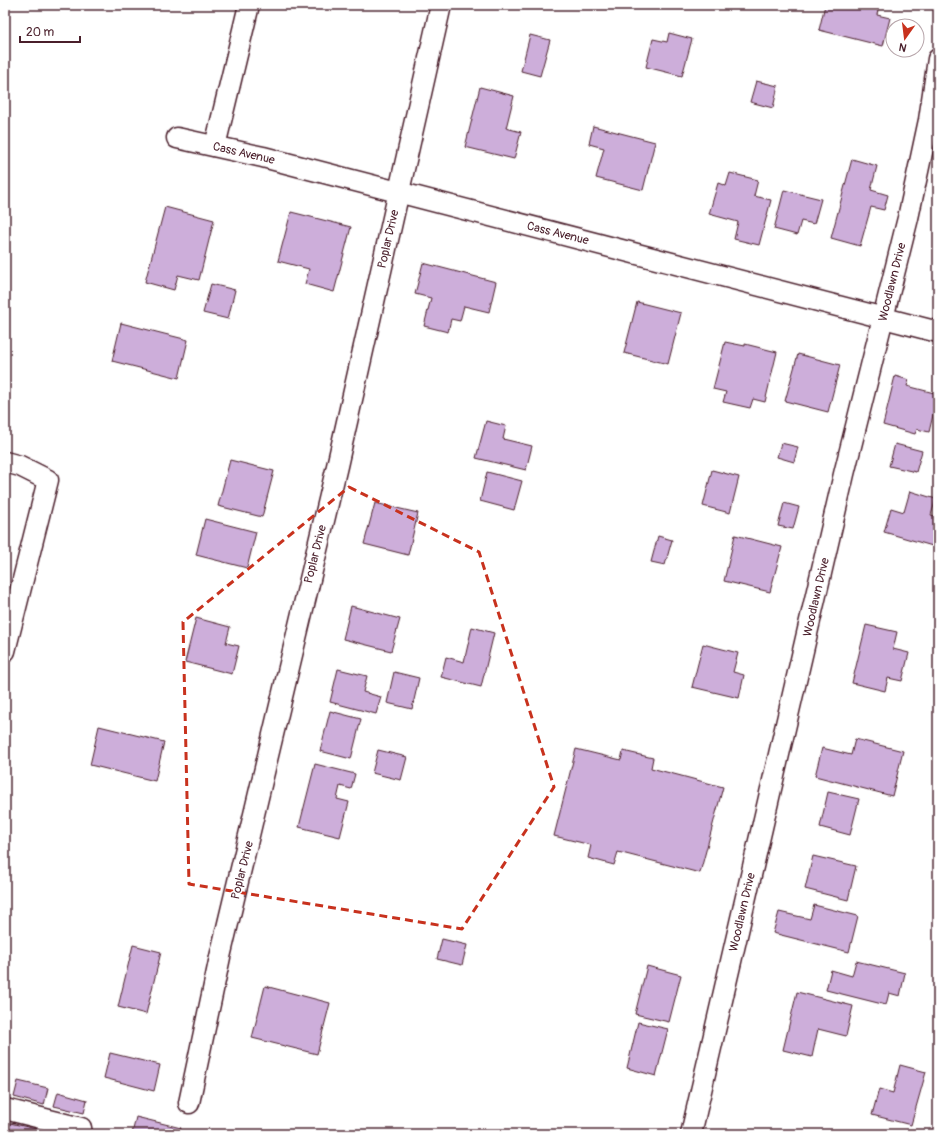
<svg xmlns="http://www.w3.org/2000/svg" width="943" height="1139" viewBox="0 0 943 1139" font-family="Pangolin,sans-serif">
<rect width="100%" height="100%" fill="#fff"/>
<filter id="ink" filterUnits="userSpaceOnUse"><feTurbulence type="fractalNoise" baseFrequency=".025" numOctaves="2"/><feDisplacementMap in="SourceGraphic" scale="8" xChannelSelector="R" yChannelSelector="G"/><feConvolveMatrix kernelMatrix="1 2 1 2 8 2 1 2 1" color-interpolation-filters="sRGB"/></filter>
<g filter="url(#ink)">
<g fill="#cdaeda" stroke="#4a1f2b">
<path d="M825 5H879L877 15 890 18 883 46 819 30Z"/>
<path d="M669 33 692 39 682 76 646 67 653 39 667 42Z"/>
<path d="M530 35 550 40 540 76 521 71Z"/>
<path d="M756 81 778 86 773 108 750 102Z"/>
<path d="M480 87 514 96 506 128 521 132 514 159 465 147Z"/>
<path d="M593 126 655 142 643 190 596 178 604 148 589 144Z"/>
<path d="M852 159 877 166 871 190 888 195 884 210 871 207 860 246 831 238Z"/>
<path d="M730 173 758 180 754 196 771 200 759 245 734 239 738 222 709 214 718 183 726 186Z"/>
<path d="M784 190 821 199 814 224 801 221 797 235 774 229Z"/>
<path d="M165 207 214 220 199 280 178 275 174 290 145 282Z"/>
<path d="M291 212 351 227 334 292 305 284 309 269 278 261Z"/>
<path d="M423 263 496 282 489 312 464 306 460 321 451 319 448 332 424 326 431 298 415 294Z"/>
<path d="M211 284 235 290 228 319 203 313Z"/>
<path d="M637 302 681 313 668 364 624 353Z"/>
<path d="M121 323 188 340 179 378 112 361Z"/>
<path d="M725 342 745 346V344L777 352 765 402 753 399 750 408 723 402 726 392 713 389Z"/>
<path d="M798 354 840 365 828 412 785 401Z"/>
<path d="M895 376 909 380 907 386 938 394 929 432 917 429 915 434 883 425Z"/>
<path d="M486 421 506 426 503 439 532 446 526 470 476 458Z"/>
<path d="M781 443 798 447 794 462 777 457Z"/>
<path d="M895 444 922 451 916 472 889 466Z"/>
<path d="M230 460 274 471 262 517 218 506Z"/>
<path d="M712 470 739 477 730 513 703 506Z"/>
<path d="M487 472 522 481 514 510 480 501Z"/>
<path d="M910 491 936 499 931 515 938 517 936 547 884 532 891 508 904 512Z"/>
<path d="M375 503 418 513 408 555 364 544Z"/>
<path d="M784 503 799 507 793 529 778 526Z"/>
<path d="M205 519 256 532 247 568 196 555Z"/>
<path d="M735 535 782 547 770 592 724 581Z"/>
<path d="M658 536 672 540 665 565 651 562Z"/>
<path d="M351 606 400 619 391 651 343 639Z"/>
<path d="M196 618 230 627 226 643 239 646 232 674 185 662Z"/>
<path d="M866 625 897 632 893 649 909 653 902 681 888 678 885 691 852 683Z"/>
<path d="M472 627 494 633 481 687 441 677 446 657 464 662Z"/>
<path d="M703 644 738 653 733 672 744 675 739 698 692 687Z"/>
<path d="M338 669 367 676 363 692 381 697 376 714 330 702Z"/>
<path d="M394 672 419 678 412 709 387 703Z"/>
<path d="M330 711 361 719 351 759 320 751Z"/>
<path d="M99 726 164 742 155 781 90 765Z"/>
<path d="M855 739 903 751 892 796 815 776 822 748 851 755Z"/>
<path d="M576 749 621 760 623 751 653 758 651 768 723 787 700 873 618 852 614 865 588 858 591 845 554 836Z"/>
<path d="M378 750 407 757 401 780 372 773Z"/>
<path d="M315 764 355 774 351 789 340 786 337 799 349 802 340 837 299 827Z"/>
<path d="M828 792 859 799 850 835 820 827Z"/>
<path d="M813 856 856 866 848 900 805 889Z"/>
<path d="M814 905 858 916 849 952 773 933 779 912 810 919Z"/>
<path d="M442 939 467 945 462 965 437 959Z"/>
<path d="M133 945 161 952 146 1014 118 1007Z"/>
<path d="M856 961 905 973 900 996 889 993 886 1005 826 990 831 970 852 976Z"/>
<path d="M647 966 681 975 669 1022 635 1014Z"/>
<path d="M265 986 330 1003 317 1054 252 1038Z"/>
<path d="M797 992 853 1006 846 1036 818 1029 812 1057 783 1050Z"/>
<path d="M638 1022 668 1029 656 1076 627 1068Z"/>
<path d="M110 1053 160 1065 154 1091 104 1078Z"/>
<path d="M900 1065 926 1072 911 1125 872 1115 879 1089 893 1093Z"/>
<path d="M18 1081 48 1088 44 1105 14 1097Z"/>
<path d="M58 1092 87 1100 84 1113 54 1106Z"/>
<path d="M136 1117 181 1128 179 1134H132Z"/>
<path d="M10 1123 41 1130 40 1134H8Z"/>
</g>
<g fill="none" stroke-linecap="round" stroke-linejoin="round">
<defs>
<g id="minor">
<path d="M177 138 263 157 938 332"/>
<path d="M215 146 249 5"/>
<path d="M5 462 20 466 48 480 5 651"/>
<path d="M189 1103 220 957 337 466 441 5"/>
<path d="M5 1109 81 1128 82 1134"/>
<path d="M691 1134 844 474 908 218 929 120 938 59"/>
</g>
</defs>
<use href="#minor" stroke="#4a1f2b" stroke-width="23"/>
<use href="#minor" stroke="#fff" stroke-width="20"/>
</g>
</g>
<path fill="none" stroke="#c8321e" stroke-width="3" stroke-dasharray="8 5" stroke-linejoin="round" d="M349 487 479 552 554 787 462 929 189 884 183 622Z"/>
<g text-anchor="middle" stroke-width="3" stroke-linejoin="round" paint-order="stroke">
<g font-size="12" fill="#4a1f2b" stroke="#fff">
<text transform="translate(244 153) rotate(13)" y="4">Cass Avenue</text>
<text transform="translate(558 233) rotate(14)" y="4">Cass Avenue</text>
<text transform="translate(388 239) rotate(-77)" y="4">Poplar Drive</text>
<text transform="translate(892 282) rotate(-76)" y="4">Woodlawn Drive</text>
<text transform="translate(315 554) rotate(-76)" y="4">Poplar Drive</text>
<text transform="translate(816 597) rotate(-77)" y="4">Woodlawn Drive</text>
<text transform="translate(242 870) rotate(-76)" y="4">Poplar Drive</text>
<text transform="translate(742 912) rotate(-77)" y="4">Woodlawn Drive</text>
</g>
</g>
<rect width="943" height="1139" fill="none" stroke="#fff" stroke-width="20"/>
<rect x="10" y="10" width="923" height="1119" fill="none" stroke="#4a1f2b" stroke-width="1.5" filter="url(#ink)"/>
<g transform="translate(905 38) rotate(194)"><circle r="19" fill="#ffffff" stroke="#b7a5aa"/>
<path d="M0-3L7 15L0 10L-7 15Z" fill="#c8321e"/>
<text y="-6" font-size="11" font-weight="bold" text-anchor="middle" fill="#4a1f2b">N</text>
</g>
<path d="M20 36v6h60v-6" fill="none" stroke="#4a1f2b" stroke-width="2"/>
<text x="26" y="36" font-size="12" fill="#4a1f2b" stroke="#ffffff" stroke-width="3" paint-order="stroke">20 m</text>
</svg>
